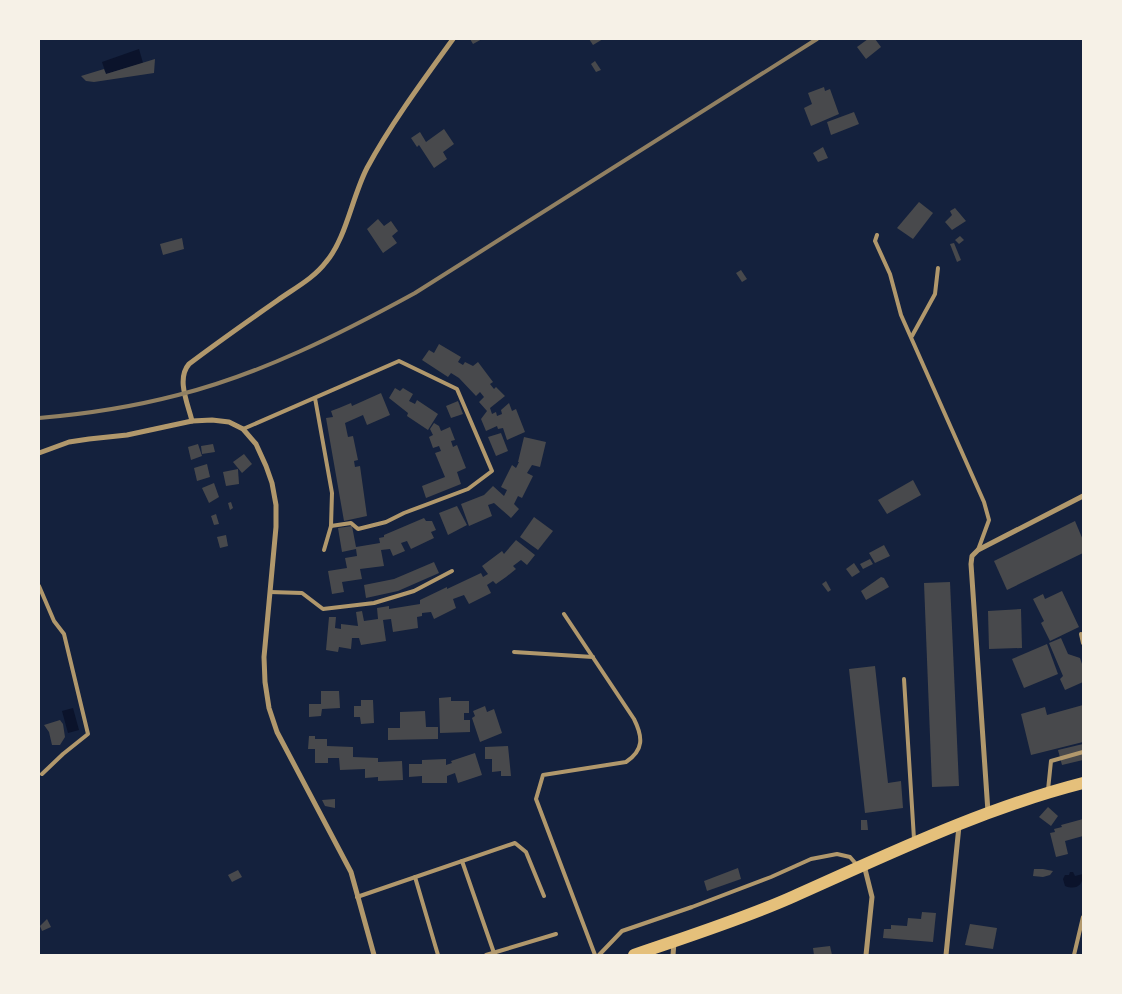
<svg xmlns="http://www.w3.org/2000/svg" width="1122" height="994" viewBox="0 0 1122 994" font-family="'Titillium Web',sans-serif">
<rect width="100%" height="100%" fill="#14213d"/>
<g fill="#0b132b">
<path d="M139 49 143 63 106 74 102 62Z"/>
<path d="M73 708 79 730 68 733 62 711Z"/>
<path d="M1070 872H1073L1075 876 1083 874C1083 886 1076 890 1065 886L1063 879 1065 875H1069Z"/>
</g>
<g fill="#48494c">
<path d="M470 39H482L473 44Z"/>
<path d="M589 39H603L593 45Z"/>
<path d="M868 39H875L881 47 866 59 857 47Z"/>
<path d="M155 59 154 73 94 82 86 81 81 76 104 69 106 74Z"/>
<path d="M595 61 601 70 596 72 591 64Z"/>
<path d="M824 87 825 91 830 89 839 114 811 126 804 108 812 104 808 93Z"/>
<path d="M854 112 859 124 831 135 827 122Z"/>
<path d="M444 129 454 144 443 152 447 159 434 168 419 145 417 147 411 138 420 132 426 142Z"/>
<path d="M823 147 828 158 818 162 813 153Z"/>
<path d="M919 202 933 213 913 239 897 228Z"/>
<path d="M955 208 966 221 952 230 945 222 952 215 950 211Z"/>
<path d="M378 219 384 226 391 221 398 231 392 236 397 243 383 253 367 229Z"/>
<path d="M960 236 964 240 959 244 955 240Z"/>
<path d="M182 238 184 249 163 255 160 244Z"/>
<path d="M954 243 961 260 957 262 950 244Z"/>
<path d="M741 270 747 279 742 282 736 273Z"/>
<path d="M439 344 461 357 458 362 463 365 465 362 473 366 478 362 493 382 490 384 494 389 496 387 505 396 490 408 492 414 496 412 497 416 502 414 501 410 509 403 512 411 516 409 525 432 507 440 503 428 498 429 497 426 486 431 481 419 487 411 479 402 484 397 480 392 476 396 459 378 451 373 448 377 422 360 429 350 434 353Z"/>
<path d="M395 388 400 391 403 388 413 394 409 401 415 404 417 400 438 414 428 430 407 416 408 413 389 398Z"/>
<path d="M381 393 390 415 367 425 363 415 345 423 348 437 353 436 358 460 354 461 355 467 360 466 367 516 344 521 326 418 333 417 331 411 339 408 351 403 352 406Z"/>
<path d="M458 401 463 414 451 418 446 406Z"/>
<path d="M434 423 439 426 441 431 450 427 455 440 451 441 453 447 457 445 466 468 457 472 461 484 426 498 422 486 445 477 435 453 441 451 439 446 433 448 429 437 433 435 430 429Z"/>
<path d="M501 433 508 451 496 456 488 437Z"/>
<path d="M524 437 546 442 540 467 532 465 527 473 533 476 522 498 518 496 514 504 519 509 511 518 494 503 488 505 492 516 469 526 461 504 484 495 493 486 504 496 507 490 501 487 512 465 516 468 519 462H518Z"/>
<path d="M198 444 202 456 191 460 188 447Z"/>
<path d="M213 444 215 452 202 454 201 446Z"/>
<path d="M244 454 252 464 242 473 233 462Z"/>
<path d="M207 464 210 477 197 481 194 468Z"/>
<path d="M238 469 239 484 226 486 223 472Z"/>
<path d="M913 480 921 495 887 514 878 500Z"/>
<path d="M214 483 219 497 209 503 202 488Z"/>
<path d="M231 502 233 508 230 510 228 503Z"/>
<path d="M457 506 467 525 448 535 439 513Z"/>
<path d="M216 514 219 524 214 525 211 516Z"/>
<path d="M534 517 553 531 538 550 520 537Z"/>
<path d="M424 518 426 521H432L436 530 431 532 434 538 411 549 407 541 401 543 405 551 393 556 390 549 381 550 384 566 360 569 362 579 342 582 344 592 332 594 328 571 347 568 345 558 357 556 356 549 342 552 338 528 352 526 356 547 380 543 379 538 384 537V535Z"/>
<path d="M1075 521 1083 540V553L1007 590 994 561Z"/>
<path d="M226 535 228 546 220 548 217 537Z"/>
<path d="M516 540 535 555 527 565 521 560 513 566 516 569 506 577 496 584 493 581 487 585 491 593 469 604 464 595 453 599 456 608 434 619 431 612 422 613V616L417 617 418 628 393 632 391 619 383 620 386 641 361 645 359 638H352L351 649 339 647 338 652 326 650 329 617H336L335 628 341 629V624L358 626 356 612 362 611 364 621 378 619 377 608 389 606V609L420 604V600L447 587V589L481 573 483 577 488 574 482 566 502 551 504 554Z"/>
<path d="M884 545 890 556 875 563 869 553Z"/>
<path d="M870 559 873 564 863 569 860 564Z"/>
<path d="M434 562 439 573 398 591 366 598 364 585 394 579Z"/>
<path d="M854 563 860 572 852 577 846 569Z"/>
<path d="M881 577 884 578 889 587 866 600 861 591Z"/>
<path d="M826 581 831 590 828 592 822 584Z"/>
<path d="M950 582 959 786 932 787 924 583Z"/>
<path d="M1062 591 1079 627 1050 641 1041 623 1044 621 1033 599 1043 594 1045 599Z"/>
<path d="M1021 609 1022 648 989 649 988 611Z"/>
<path d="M1061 638 1068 654 1080 658 1083 667V682L1065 690 1060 679 1063 676 1049 643Z"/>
<path d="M1047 644 1058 674 1024 688 1012 659Z"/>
<path d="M875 666 888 783 901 781 903 808 865 813 849 669Z"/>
<path d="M321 691H339L340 708 322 709 321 716 309 717V704H321Z"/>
<path d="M451 697V701H469V713H464V720H470V732L440 733 439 698Z"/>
<path d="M361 700H373L374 723 361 724 360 717H354V706H361Z"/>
<path d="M1083 705V742L1031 755 1021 714 1045 707 1047 715Z"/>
<path d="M485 706 487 712 494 709 502 733 480 742 472 718 475 716 473 711Z"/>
<path d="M425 711 426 727H438V739L388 740V728H400V712Z"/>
<path d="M60 720 63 724 65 737 60 745H52L49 732 44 725Z"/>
<path d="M309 736H315V739H327V746L353 747V757L378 758V762L402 761 403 780 378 781V777L365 778V769L340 770 339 758H328V763H315V749H308Z"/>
<path d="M1083 744V760L1062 765 1058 750Z"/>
<path d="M508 746 511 776H501V771L492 772V759H485V747Z"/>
<path d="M475 753 482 775 458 783 455 773 447 776V783H422V776L409 777V764H422V760L446 759V765L452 763 451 761Z"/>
<path d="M335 799V808L325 806 322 800Z"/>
<path d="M1048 807 1058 816 1051 826 1039 817Z"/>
<path d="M1083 819V836L1065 841 1068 854 1056 857 1050 833 1055 832 1054 829 1062 827 1061 825Z"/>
<path d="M861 820H867L868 830H861Z"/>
<path d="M738 868 741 879 707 891 704 881Z"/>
<path d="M1034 869H1043L1053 871 1050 875 1043 877 1033 876Z"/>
<path d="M238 870 242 877 232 882 228 875Z"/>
<path d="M922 912 936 913 933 942 883 938 884 929H891V925L907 926 908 918 921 919Z"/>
<path d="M47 919 51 927 42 931 40 926Z"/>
<path d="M970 924 997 928 993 949 965 945Z"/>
<path d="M830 946 832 955H814L813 948Z"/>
</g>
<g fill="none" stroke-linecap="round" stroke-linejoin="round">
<g stroke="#b1986c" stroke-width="4">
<path d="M877 235 875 241 890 274 901 315 984 502 989 520 978 550"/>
<path d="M912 336 935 294 938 268"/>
<path d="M243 429 399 361 457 389 492 471 468 489 404 513 386 522 358 529 351 523 331 526 332 493 315 398"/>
<path d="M324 550 331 526"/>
<path d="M39 586 54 621 64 634 88 734 63 754 42 774"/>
<path d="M270 592 302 593 323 609 374 603 414 591 452 571"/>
<path d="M564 614 634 719C643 737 644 750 626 762L543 775 536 799 595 955"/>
<path d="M1081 634 1083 643"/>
<path d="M514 652 593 657"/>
<path d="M904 679 914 839"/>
<path d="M1048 790 1051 761 1083 752"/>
<path d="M462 861 494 953"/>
<path d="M415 877 438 955"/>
<path d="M357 897 515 843 526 852 544 896"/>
<path d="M486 955 556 934"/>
<path d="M599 955 622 931 692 907 771 877 811 859 837 854 850 857 857 865"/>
<path d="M1074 955 1083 917"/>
</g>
<g stroke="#b1986c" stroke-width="5">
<path d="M192 421C188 404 176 379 189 364 218 342 248 321 278 300 295 288 314 278 326 262 346 239 352 197 367 168 390 125 424 79 453 39"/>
<path d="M39 453 69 442 89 439 127 435 192 421 212 420 229 422 243 429 256 444 266 466 272 483 276 505V527L264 657 265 682 269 708 277 732 351 872 374 955"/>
<path d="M988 812 971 564 972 556 978 550 1083 496"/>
<path d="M864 865 872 897 866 955"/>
<path d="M673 955 674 942"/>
<path d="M946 955 959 826"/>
</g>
<path stroke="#e5c07b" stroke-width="12" d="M634 955C686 937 740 920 790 898 887 855 981 809 1083 783"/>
<path stroke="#918062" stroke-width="4" d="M39 418C86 414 132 407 178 395 261 374 340 334 415 293L817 39"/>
</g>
<rect width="1122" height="994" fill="none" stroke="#f6f1e7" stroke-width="80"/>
</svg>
